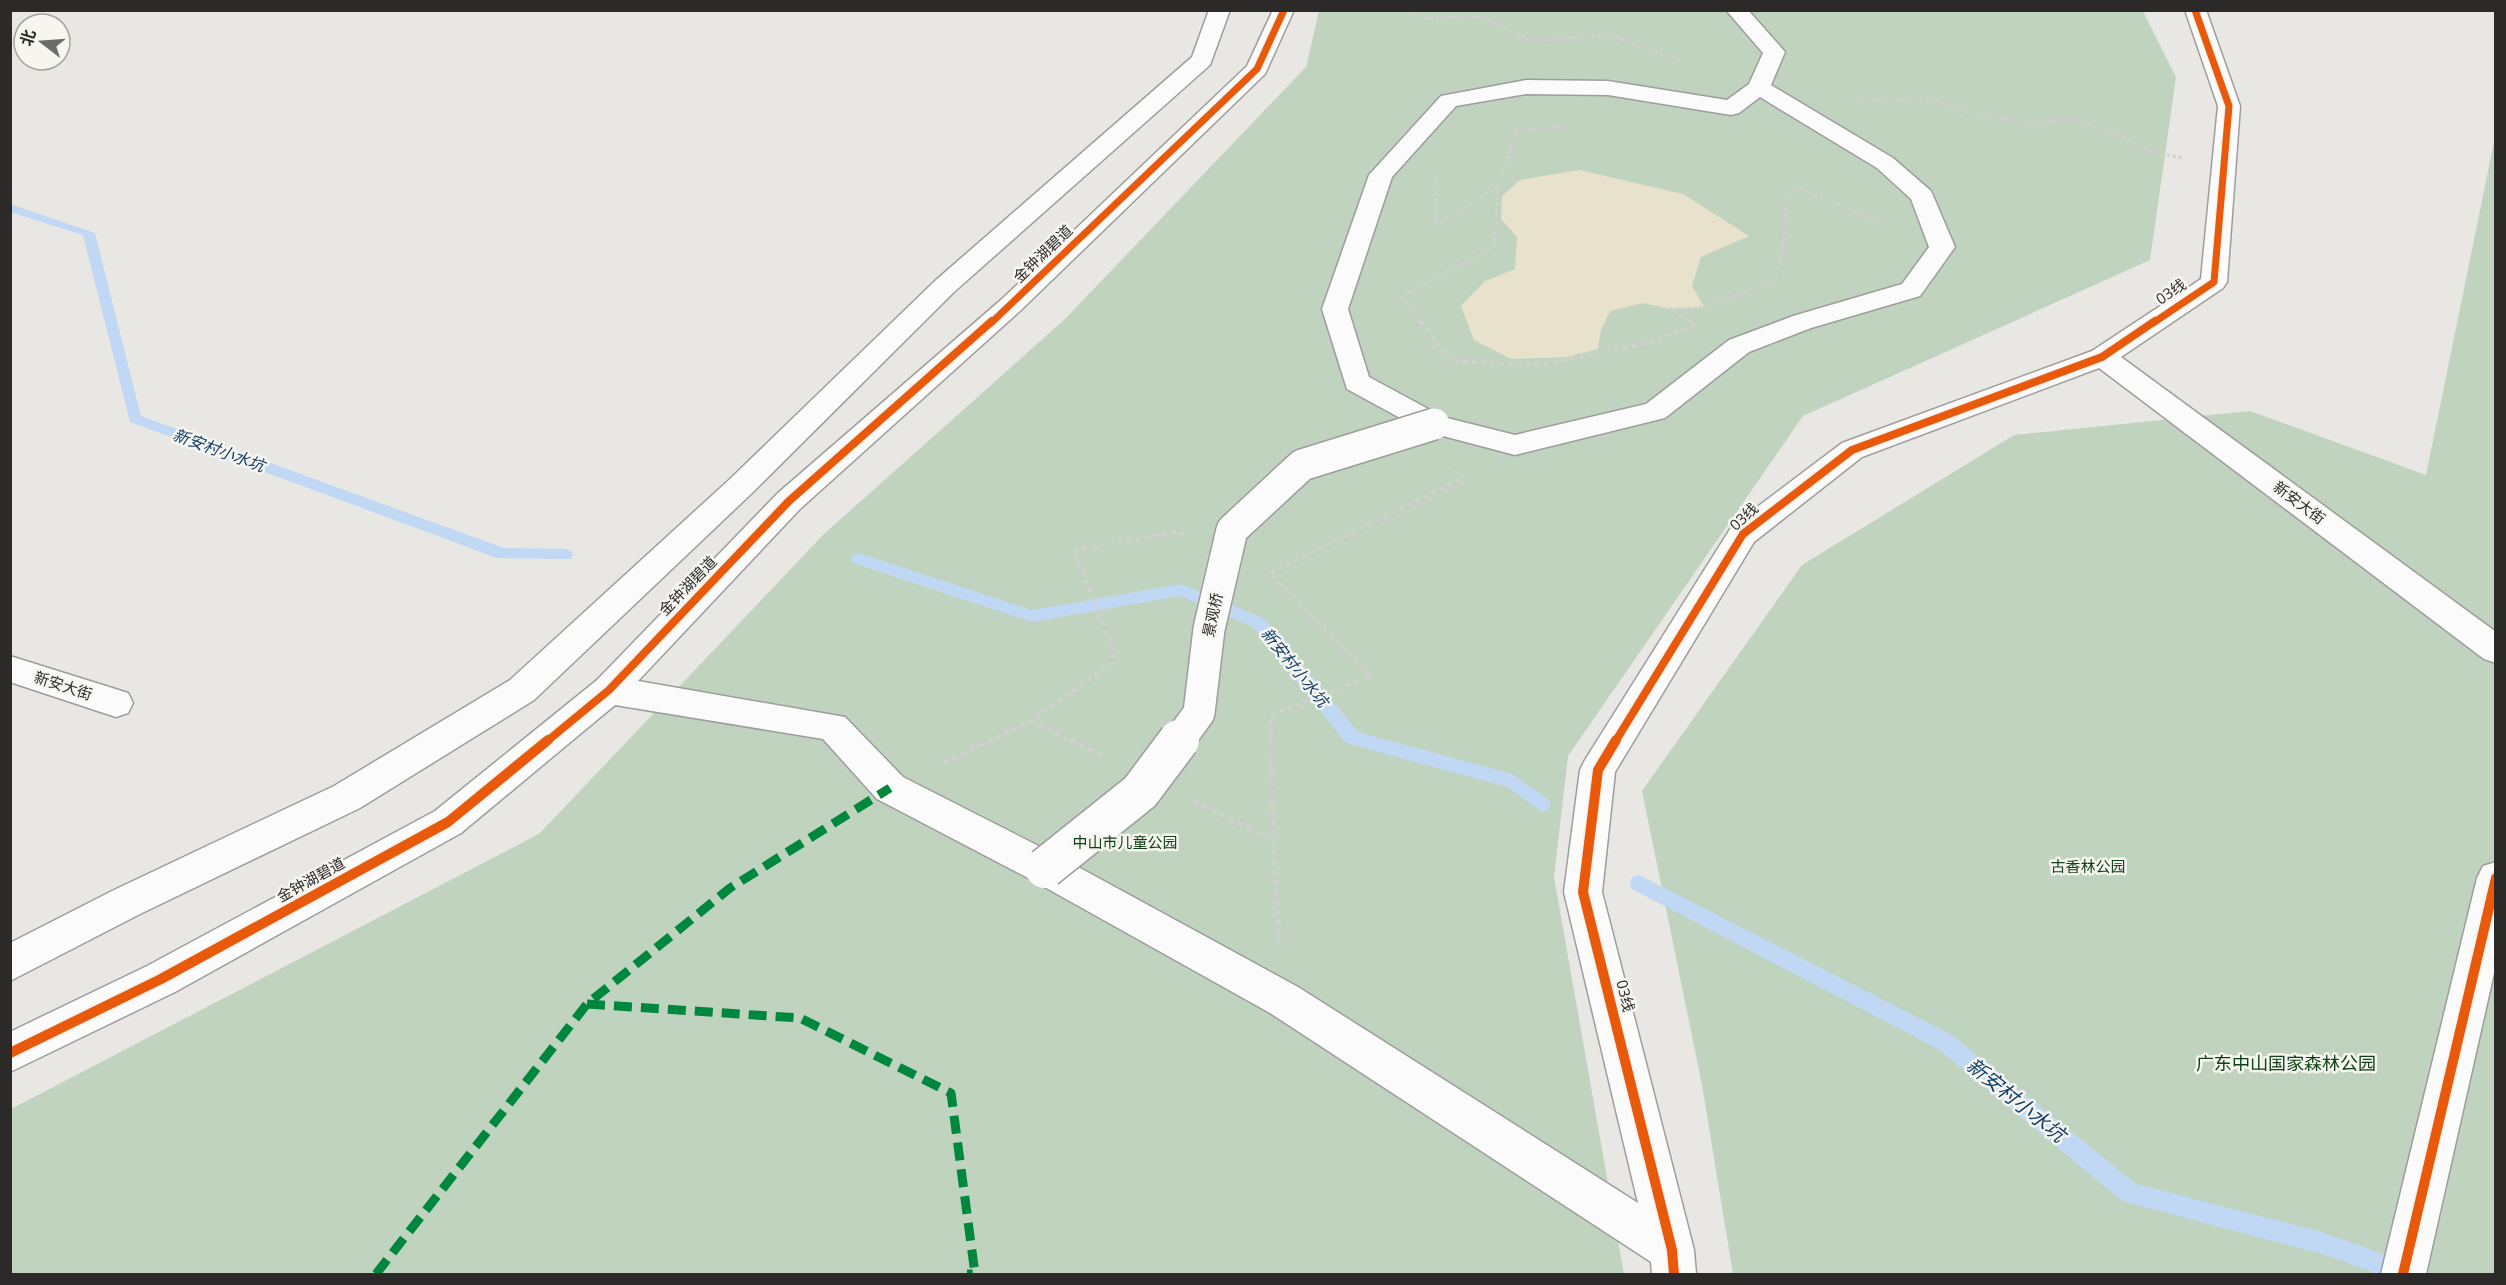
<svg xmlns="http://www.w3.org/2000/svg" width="2506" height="1285" viewBox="0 0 2506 1285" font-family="'Open Sans','Noto Sans SC',sans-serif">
<rect width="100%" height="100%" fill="#e8e7e4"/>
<g fill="#c0d3bf">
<path d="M1319 11H2143L2176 77 2150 260 1803 416 1568 756 1554 877 1624 1274H11V1109L539 834 824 534 1065 319 1306 67Z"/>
<path d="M2495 137V1274H1733L1702 1085 1642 791 1802 565 2014 435 2250 411 2426 475Z"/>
</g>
<path fill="#e8e2cc" d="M1579 170 1683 194 1749 236 1701 257 1692 286 1704 307 1671 309 1643 303 1610 311 1601 330 1598 349 1567 357 1511 359 1474 340 1461 306 1485 281 1515 269 1517 237 1501 219 1502 196 1520 180Z"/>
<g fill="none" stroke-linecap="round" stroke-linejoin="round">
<g fill="#c0d8f3" fill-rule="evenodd">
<path d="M10 204 95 233 141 416 504 548 565 549 571 551 573 555 571 559 497 558 130 422 83 235 10 212Z"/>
<path d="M859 553 1032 610 1181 584 1187 586 1265 619 1358 732 1512 774 1548 799 1551 804 1548 809 1542 812 1507 787 1346 743 1253 627 1180 596 1032 622 853 563 851 559 853 555Z"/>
<path d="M1639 875 1952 1035 2136 1184 2322 1232 2416 1266 2419 1274H2378L2322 1254 2122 1201 1938 1049 1632 889 1630 883 1632 877Z"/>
</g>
<defs>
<g id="minor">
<path d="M1209 10H1230L1210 65 954 292 752 493 534 700 360 808 140 914 10 981V943L114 890 334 786 510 680 730 479 936 280 1192 57Z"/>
<path d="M1273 10H1294L1265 74 1020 311 800 509 638 681 845 717 903 777 1058 856 1298 987 1638 1203 1564 892 1580 770 1585 760 1732 526 1842 443 2092 351 2201 279 2218 106 2185 10H2206L2240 106 2227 282 2223 288 2121 357 2496 632V663L2484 659 2099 368 1862 457 1754 542 1615 772 1602 892 1694 1250 1696 1274H1652L1651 1262 1270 1013 1032 880 877 799 823 739 615 705 461 833 175 992 10 1072V1032L147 966 435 811 597 680 778 493 1002 299 1247 66Z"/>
<path d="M1726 10H1748L1785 52 1771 85 1893 158 1931 191 1955 247 1920 296 1811 328 1749 352 1665 418 1515 455 1424 431 1347 389 1322 309 1369 175 1441 96 1526 80 1608 81 1727 100 1749 84 1763 53ZM1526 94 1608 95 1731 115 1739 113 1760 97 1877 168 1911 199 1929 247 1902 284 1793 316 1729 340 1646 404 1515 435 1443 417 1369 377 1348 309 1392 177 1456 106Z"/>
<path d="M10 656 128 693 133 703 128 713 116 717 10 682Z"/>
<path d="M2496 862V964L2426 1274H2381L2477 878 2483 866Z"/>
</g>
</defs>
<use href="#minor" stroke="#9d9d9b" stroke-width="3"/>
<g stroke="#d0d0d0" stroke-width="3" stroke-dasharray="3 3" stroke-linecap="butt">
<path d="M1408 10 1421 18 1482 17 1531 41 1609 35 1680 60"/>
<path d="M1854 98 1892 101 1932 98 1967 112 2026 123 2073 119 2111 132 2155 153 2183 158"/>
<path d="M1498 187 1517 129 1572 127"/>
<path d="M1421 323 1401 297 1494 247 1498 187 1437 225 1435 175"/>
<path d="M1692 323 1671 309 1704 307 1774 281 1785 237V196L1801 189 1888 225"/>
</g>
<g stroke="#d0d0d0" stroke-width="4" stroke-dasharray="4.5 4.5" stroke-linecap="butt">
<path d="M1420 321 1450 361 1543 365 1652 342 1695 325 1690 321"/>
<path d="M1031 721 1073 742"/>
<path d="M988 742 1031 721 1116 660 1074 550 1176 532 1184 535"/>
<path d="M1271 742V715L1371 676 1270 573 1459 480 1454 469"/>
</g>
<g stroke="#d0d0d0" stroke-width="4.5" stroke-dasharray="5 5" stroke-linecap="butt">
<path d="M1070 740 1106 758"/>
<path d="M1271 740 1273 840 1280 944"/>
<path d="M943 763 991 740"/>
<path d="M1193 801 1273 840"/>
</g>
<use href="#minor" fill="#fcfbfb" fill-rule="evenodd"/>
<defs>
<path id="minor-bridge-far1" d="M1178 742 1199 713 1209 629 1232 530 1302 465 1434 424"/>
<path id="minor-bridge" d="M1045 868 1140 792 1179 740"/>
</defs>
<use href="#minor-bridge-far1" stroke="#9d9d9b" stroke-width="34" stroke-linecap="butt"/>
<use href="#minor-bridge" stroke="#9d9d9b" stroke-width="43" stroke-linecap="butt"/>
<use href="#minor-bridge-far1" stroke="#fcfbfb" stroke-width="31"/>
<use href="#minor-bridge" stroke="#fcfbfb" stroke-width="40"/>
<g stroke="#00873e" stroke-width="9" stroke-dasharray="18 9" stroke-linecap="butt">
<path d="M587 1004 800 1018 951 1093 975 1274H967"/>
<path d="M376 1274 587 1004 730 888 890 788"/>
</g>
<defs>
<g id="cycleway-far2">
<path d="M991 323 1257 69 1284 10"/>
<path d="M2153 323 2214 282 2229 106 2195 10"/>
</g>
<g id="cycleway-far1">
<path d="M546 742 609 690 789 501 992 321"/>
<path d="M1615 742 1743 534 1852 450 2102 357 2155 321"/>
</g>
<g id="cycleway">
<path d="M1616 740 1598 770 1583 892 1672 1250 1674 1274"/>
<path d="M10 1053 161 979 448 822 548 740"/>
<path d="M2403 1274 2496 878"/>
</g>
</defs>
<use href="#cycleway-far2" stroke="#f6f5f0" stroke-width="10"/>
<use href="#cycleway-far1" stroke="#f6f5f0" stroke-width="12"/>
<use href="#cycleway" stroke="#f6f5f0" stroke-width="14"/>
<use href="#cycleway-far2" stroke="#e8590c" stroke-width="7"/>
<use href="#cycleway-far1" stroke="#e8590c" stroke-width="8"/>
<use href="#cycleway" stroke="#e8590c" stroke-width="10"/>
</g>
<g text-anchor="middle" stroke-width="5" stroke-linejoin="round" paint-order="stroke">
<g font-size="15" fill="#2b2a29" stroke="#f6f5f0">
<text transform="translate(1043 254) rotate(-44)" y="5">金钟湖碧道</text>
<text transform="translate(2171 292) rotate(-34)" y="5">03线</text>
<text transform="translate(2299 503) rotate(37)" y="5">新安大街</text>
<text transform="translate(1744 517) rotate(-43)" y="5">03线</text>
<text transform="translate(688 586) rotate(-46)" y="5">金钟湖碧道</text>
<text transform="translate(1213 615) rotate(-78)" y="5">景观桥</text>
<text transform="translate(63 686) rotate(18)" y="5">新安大街</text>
<text transform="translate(311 880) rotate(-29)" y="5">金钟湖碧道</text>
<text transform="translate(1625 996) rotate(76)" y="5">03线</text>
</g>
<g font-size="15" fill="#0e4216" stroke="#f6f5f0">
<text x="1125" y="848">中山市儿童公园</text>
<text x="2088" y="872">古香林公园</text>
</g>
<g font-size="16" font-style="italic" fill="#113e6b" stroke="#f6f5f0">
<text transform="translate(219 450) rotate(20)" y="6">新安村小水坑</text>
<text transform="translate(1295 667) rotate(51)" y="6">新安村小水坑</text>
</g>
<g font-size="18" fill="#0e4216" stroke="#f6f5f0">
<text x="2286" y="1070">广东中山国家森林公园</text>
</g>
<g font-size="20" font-style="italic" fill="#113e6b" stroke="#f6f5f0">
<text transform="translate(2016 1100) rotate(39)" y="7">新安村小水坑</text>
</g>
</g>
<rect width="2506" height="1285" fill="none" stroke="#2b2a29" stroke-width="24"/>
<g transform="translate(42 42) rotate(287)"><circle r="28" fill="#f6f5f0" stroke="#a5a4a0" stroke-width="1.5"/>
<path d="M0-4.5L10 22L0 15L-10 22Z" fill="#6d6c6a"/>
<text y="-9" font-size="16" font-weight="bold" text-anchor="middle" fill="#2b2a29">北</text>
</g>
</svg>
